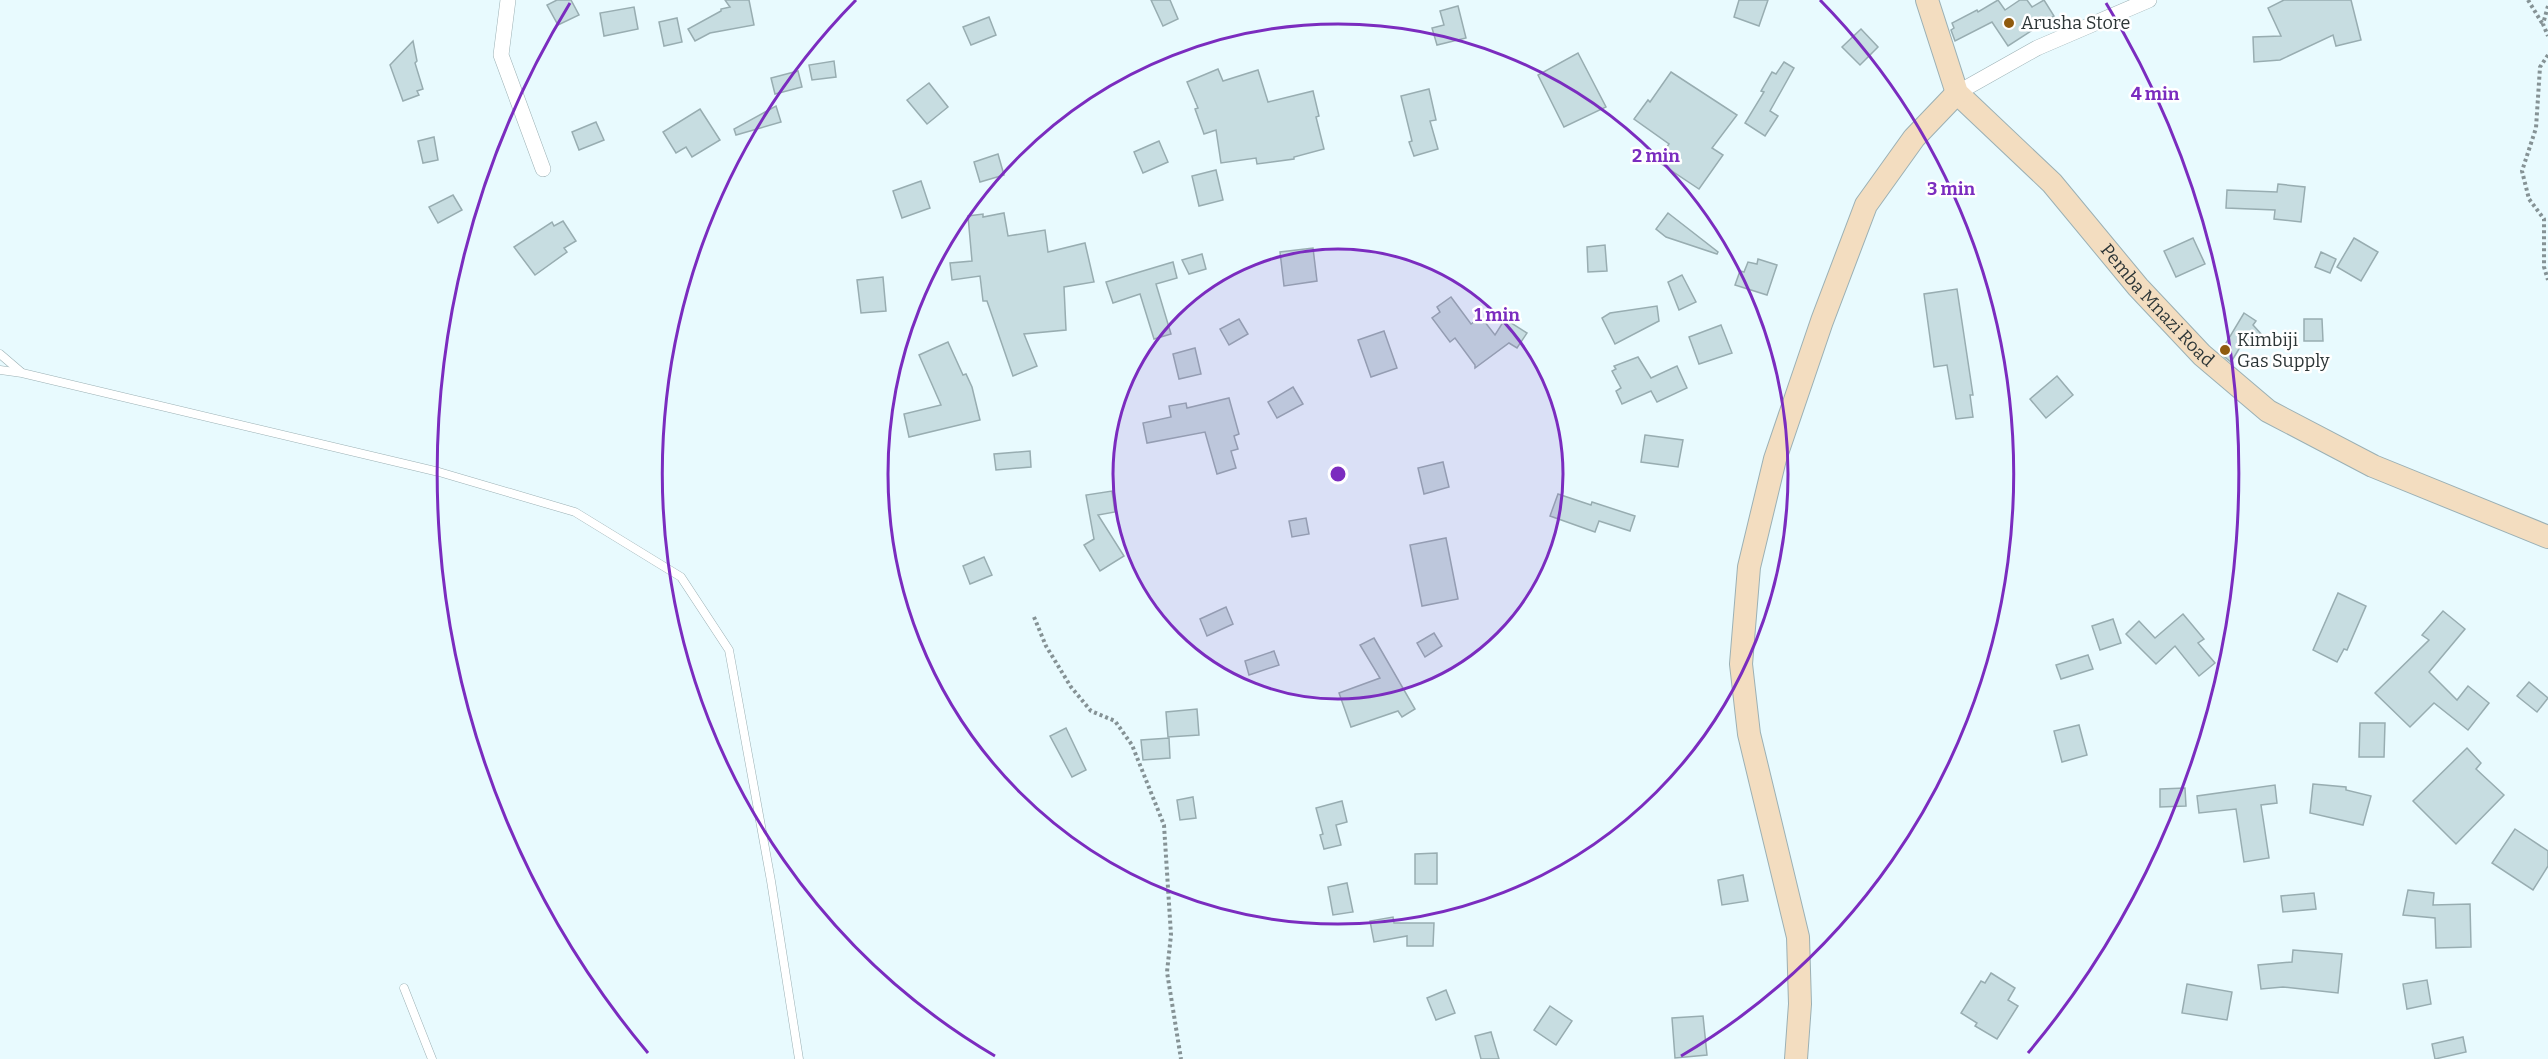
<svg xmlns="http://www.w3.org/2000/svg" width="2548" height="1059" viewBox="0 0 2548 1059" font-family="Bitter,serif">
<rect width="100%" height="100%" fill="#e8fafe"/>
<g fill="#c7dde1" stroke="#98adb1" stroke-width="1.5">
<path d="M557 0H571L579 15 558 25 547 5Z"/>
<path d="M725 0H749L754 25 710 33 695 41 688 29 721 11V9L730 7Z"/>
<path d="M1151 0H1170L1178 19 1163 26Z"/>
<path d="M1739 0H1768L1759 26 1734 17Z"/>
<path d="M1998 0 2005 10 2020 0H2027L2032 7 2044 0 2054 16 2008 46 1992 22 1955 41 1951 30 1954 28 1952 23 1977 10 1978 12Z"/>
<path d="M2284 0H2351L2361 40 2336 46 2333 35 2280 60 2254 62 2253 37 2281 36 2268 8Z"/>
<path d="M1458 6 1466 38 1437 45 1432 28 1444 25 1440 11Z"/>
<path d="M634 7 638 29 604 36 600 13Z"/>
<path d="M989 17 996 35 971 45 963 27Z"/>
<path d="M677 18 682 42 664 46 659 22Z"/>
<path d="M1861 29 1878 47 1860 65 1842 47Z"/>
<path d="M413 41 417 61 415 63 423 89 417 91 419 95 403 101 390 65Z"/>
<path d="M1578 53 1606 107 1564 127 1538 75Z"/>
<path d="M834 61 836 77 812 80 809 65Z"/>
<path d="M1784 62 1794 68 1770 111 1778 116 1765 136 1745 123 1764 92 1761 91 1772 72 1776 74Z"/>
<path d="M1218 69 1223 81 1258 70 1268 102 1313 91 1319 116 1316 117 1324 149 1294 157V159L1257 164 1256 158 1221 163 1216 130 1204 134 1195 109 1198 108 1187 82Z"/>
<path d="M798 71 802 87 775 94 771 78Z"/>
<path d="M1671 72 1737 115 1712 148 1723 155 1699 189 1657 161 1669 144 1634 119 1648 100 1650 102Z"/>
<path d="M929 83 948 107 927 124 907 100Z"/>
<path d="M1429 89 1436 120 1430 121 1438 149 1414 156 1409 142 1412 141 1401 96Z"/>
<path d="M776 106 781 122 736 135 734 129Z"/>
<path d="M700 109 720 140 692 157 686 147 676 153 663 132Z"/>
<path d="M596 122 604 140 579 150 572 132Z"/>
<path d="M434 137 438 160 423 163 418 141Z"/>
<path d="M1159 141 1168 162 1143 173 1134 152Z"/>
<path d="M998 154 1004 175 980 182 974 162Z"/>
<path d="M1216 170 1223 200 1199 206 1192 176Z"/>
<path d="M921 181 930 208 902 218 893 191Z"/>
<path d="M2278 184 2305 187 2301 222 2274 219 2275 210 2226 208 2227 190 2277 192Z"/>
<path d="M453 195 462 210 438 223 429 207Z"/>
<path d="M1004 213 1008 236 1045 230 1048 252 1085 243 1094 282 1064 287 1066 330 1024 334 1037 366 1013 376 987 301H983L980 276 952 280 950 263 972 261 968 216 983 214V217Z"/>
<path d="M1668 213 1718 252 1717 254 1666 237 1656 229Z"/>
<path d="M563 221 576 241 564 248 567 252 535 275 514 247 552 222 554 226Z"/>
<path d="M2193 238 2205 264 2176 277 2164 251Z"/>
<path d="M2354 238 2378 252 2361 281 2337 267Z"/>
<path d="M1605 245 1607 271 1588 272 1587 247Z"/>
<path d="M1313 248 1317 281 1284 286 1280 252Z"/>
<path d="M2321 252 2336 259 2330 273 2315 267Z"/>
<path d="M1202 254 1206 269 1189 274 1182 260Z"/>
<path d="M1758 259 1777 265 1767 295 1735 285 1740 271 1744 272 1748 262 1757 264Z"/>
<path d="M1173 262 1177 278 1156 284 1171 334 1154 339 1140 294 1113 303 1106 282Z"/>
<path d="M1682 275 1696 302 1679 310 1668 282Z"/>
<path d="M883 277 886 311 861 313 857 280Z"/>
<path d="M1957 289 1973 395H1970L1973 417 1956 419 1947 365 1934 367 1924 294Z"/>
<path d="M1451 297 1471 324 1481 317 1495 335 1505 319 1527 333 1517 348 1509 343 1475 368V365L1455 338 1450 342 1432 318 1440 312 1437 307Z"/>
<path d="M1657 306 1659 321 1615 344 1602 318 1610 313Z"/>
<path d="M2244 313 2256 321 2253 325 2262 335 2250 345 2245 339 2231 362 2220 353Z"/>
<path d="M1239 319 1248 334 1229 345 1220 329Z"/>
<path d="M2304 319H2322L2323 341H2304Z"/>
<path d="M1721 325 1732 353 1699 364 1689 337Z"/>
<path d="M1384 331 1397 368 1371 377 1358 340Z"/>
<path d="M948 342 963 375 966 374 972 387 980 420 909 437 904 414 941 405 919 355Z"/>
<path d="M1195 348 1201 374 1179 379 1173 354Z"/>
<path d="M1638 357 1651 378 1677 366 1687 388 1657 402 1651 391 1622 404 1616 391 1621 388 1612 371 1616 369 1614 366Z"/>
<path d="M2057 376 2073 395 2046 418 2030 399Z"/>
<path d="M1293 387 1303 404 1277 418 1268 402Z"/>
<path d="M1229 398 1239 434 1234 436 1238 449 1231 451 1236 468 1217 474 1205 432 1147 443 1143 423 1171 417 1169 406 1186 403 1187 408Z"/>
<path d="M1645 435 1683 440 1678 467 1641 462Z"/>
<path d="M1030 451 1031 467 996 470 994 454Z"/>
<path d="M1443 462 1449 487 1424 494 1418 468Z"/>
<path d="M1112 491 1115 512 1098 515 1124 556 1100 571 1084 545 1094 539 1086 495Z"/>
<path d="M1558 494 1591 505 1592 502 1635 516 1630 531 1599 521 1595 532 1550 516Z"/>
<path d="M1306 518 1309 534 1292 537 1289 521Z"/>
<path d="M1446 538 1458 599 1422 606 1410 545Z"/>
<path d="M984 557 992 575 970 584 963 566Z"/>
<path d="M2338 593 2366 606 2347 650 2344 649 2337 662 2313 650Z"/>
<path d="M1226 607 1233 624 1207 636 1200 619Z"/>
<path d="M2443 611 2465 629 2429 672 2457 700 2468 686 2489 703 2468 730 2434 703 2410 727 2375 693 2429 640 2422 635Z"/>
<path d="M2183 614 2204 639 2198 643 2215 663 2199 676 2175 646 2156 664 2126 634 2139 621 2155 638Z"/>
<path d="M2113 619 2121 643 2100 650 2092 626Z"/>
<path d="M1434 633 1442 646 1425 657 1417 643Z"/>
<path d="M1374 638 1415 709 1402 717 1398 711 1351 727 1339 693 1380 678 1360 645Z"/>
<path d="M1274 651 1279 665 1249 675 1245 661Z"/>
<path d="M2088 655 2093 669 2061 679 2056 665Z"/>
<path d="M2529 682 2548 698 2537 712 2517 696Z"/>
<path d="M1197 709 1199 735 1168 737 1166 712Z"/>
<path d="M2360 723H2385L2384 757H2359Z"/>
<path d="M2079 725 2087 755 2062 762 2054 731Z"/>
<path d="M1066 728 1086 770 1072 777 1050 736Z"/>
<path d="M1169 738 1170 758 1143 760 1141 740Z"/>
<path d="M2467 748 2481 763 2476 769 2504 795 2456 844 2413 801Z"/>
<path d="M2313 784 2346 787V790L2371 796 2363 825 2310 813Z"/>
<path d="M2275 785 2277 803 2261 805 2269 858 2244 862 2236 809 2199 813 2197 796Z"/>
<path d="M2185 788 2186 806 2160 807V789Z"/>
<path d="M1193 797 1196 818 1180 820 1177 800Z"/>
<path d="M1342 801 1347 822 1336 825 1341 845 1324 849 1320 835 1323 834 1316 808Z"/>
<path d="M2515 829 2548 851V866L2533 890 2492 863Z"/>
<path d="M1437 853V884H1415V854Z"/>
<path d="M1743 875 1748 901 1722 905 1718 880Z"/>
<path d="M1347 883 1353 912 1333 915 1328 887Z"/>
<path d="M2408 890 2434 893 2433 905 2470 904 2471 947 2436 948 2435 918 2403 915Z"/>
<path d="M2314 893 2316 909 2283 912 2281 896Z"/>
<path d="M1393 917 1394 923H1434L1433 946H1407V936L1374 942 1370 921Z"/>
<path d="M2293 950 2342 954 2338 993 2283 987 2261 989 2258 965 2292 962Z"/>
<path d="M1991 973 2015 988 2008 1000 2018 1006 1997 1039 1975 1026 1977 1023 1961 1013 1981 981 1985 983Z"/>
<path d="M2427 980 2431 1004 2407 1009 2403 984Z"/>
<path d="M2187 984 2232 992 2227 1020 2182 1013Z"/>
<path d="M1446 990 1455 1013 1436 1020 1427 998Z"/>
<path d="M1550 1006 1572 1021 1556 1045 1534 1030Z"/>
<path d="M1703 1016 1707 1055 1675 1058 1672 1018Z"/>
<path d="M1491 1032 1499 1059H1481L1475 1036Z"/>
<path d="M2463 1037 2466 1052 2435 1059 2432 1044Z"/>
</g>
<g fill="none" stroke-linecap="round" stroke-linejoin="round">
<defs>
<g id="lane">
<path d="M0 354 21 372"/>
<path d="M0 370 22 373 439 472 575 512 681 577 729 650 771 881 799 1059"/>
<path d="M404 988 432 1059"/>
</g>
<g id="street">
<path d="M508 0 501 55 543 169"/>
<path d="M1957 93 2037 48 2149 0"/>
</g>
<g id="secondary">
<path id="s1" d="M1927 0 1957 93 2052 183 2138 287 2202 355 2268 411 2373 466 2548 537"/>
<path d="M1796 1059 1800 1004 1798 937 1749 734 1741 664 1749 567 1775 459 1822 321 1866 205 1914 138 1957 93"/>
</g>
</defs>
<use href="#lane" stroke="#9bb0b4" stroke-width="9"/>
<use href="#street" stroke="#9bb0b4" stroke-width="16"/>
<use href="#secondary" stroke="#9bb0b4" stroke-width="24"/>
<g stroke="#859295" stroke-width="4" stroke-dasharray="3 3" stroke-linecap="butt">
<path d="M2528 0 2542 23"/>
<path d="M2548 6 2543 24 2548 36"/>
<path d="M2548 55 2540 67 2536 128 2522 171 2529 199 2544 219V267L2548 280"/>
<path d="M1034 617 1046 646 1071 687 1091 711 1115 721 1132 745 1164 825 1171 935 1167 972 1181 1059"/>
</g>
<use href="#lane" stroke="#fff" stroke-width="8"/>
<use href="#street" stroke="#fff" stroke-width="15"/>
<use href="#secondary" stroke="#f3ddc0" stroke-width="22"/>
</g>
<circle cx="1338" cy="474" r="225" fill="#7b2cbf" fill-opacity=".12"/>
<g fill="none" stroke="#7b2cbf" stroke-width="3">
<circle cx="1338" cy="474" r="225"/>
<circle cx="1338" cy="474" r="450"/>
<path d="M995 1056A676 676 0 0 1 856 0M1820 0A676 676 0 0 1 1681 1056"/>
<path d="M648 1053A901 901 0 0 1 570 3M2106 3A901 901 0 0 1 2028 1053"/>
</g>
<g fill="#905b0f" stroke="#fff" stroke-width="2">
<circle cx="2009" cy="23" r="6"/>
<circle cx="2225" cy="350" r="6"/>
</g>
<g text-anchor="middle" stroke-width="5" stroke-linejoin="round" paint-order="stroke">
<g font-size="18" fill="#2d3637" stroke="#fff" text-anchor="start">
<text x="2021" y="29">Arusha Store</text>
<text x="2237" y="346">Kimbiji<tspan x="2237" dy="21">Gas Supply</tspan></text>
</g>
<g font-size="18" fill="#2d3637" stroke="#fff">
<text dy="6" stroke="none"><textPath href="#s1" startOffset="390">Pemba Mnazi Road</textPath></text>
</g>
</g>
<circle cx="1338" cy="474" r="9" fill="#7b2cbf" stroke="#fff" stroke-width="3"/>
<g font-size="18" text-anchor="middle" font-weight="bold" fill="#7b2cbf" stroke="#fff" stroke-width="5" stroke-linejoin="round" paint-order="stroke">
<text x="2155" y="100">4 min</text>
<text x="1656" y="162">2 min</text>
<text x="1951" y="195">3 min</text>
<text x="1497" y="321">1 min</text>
</g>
</svg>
